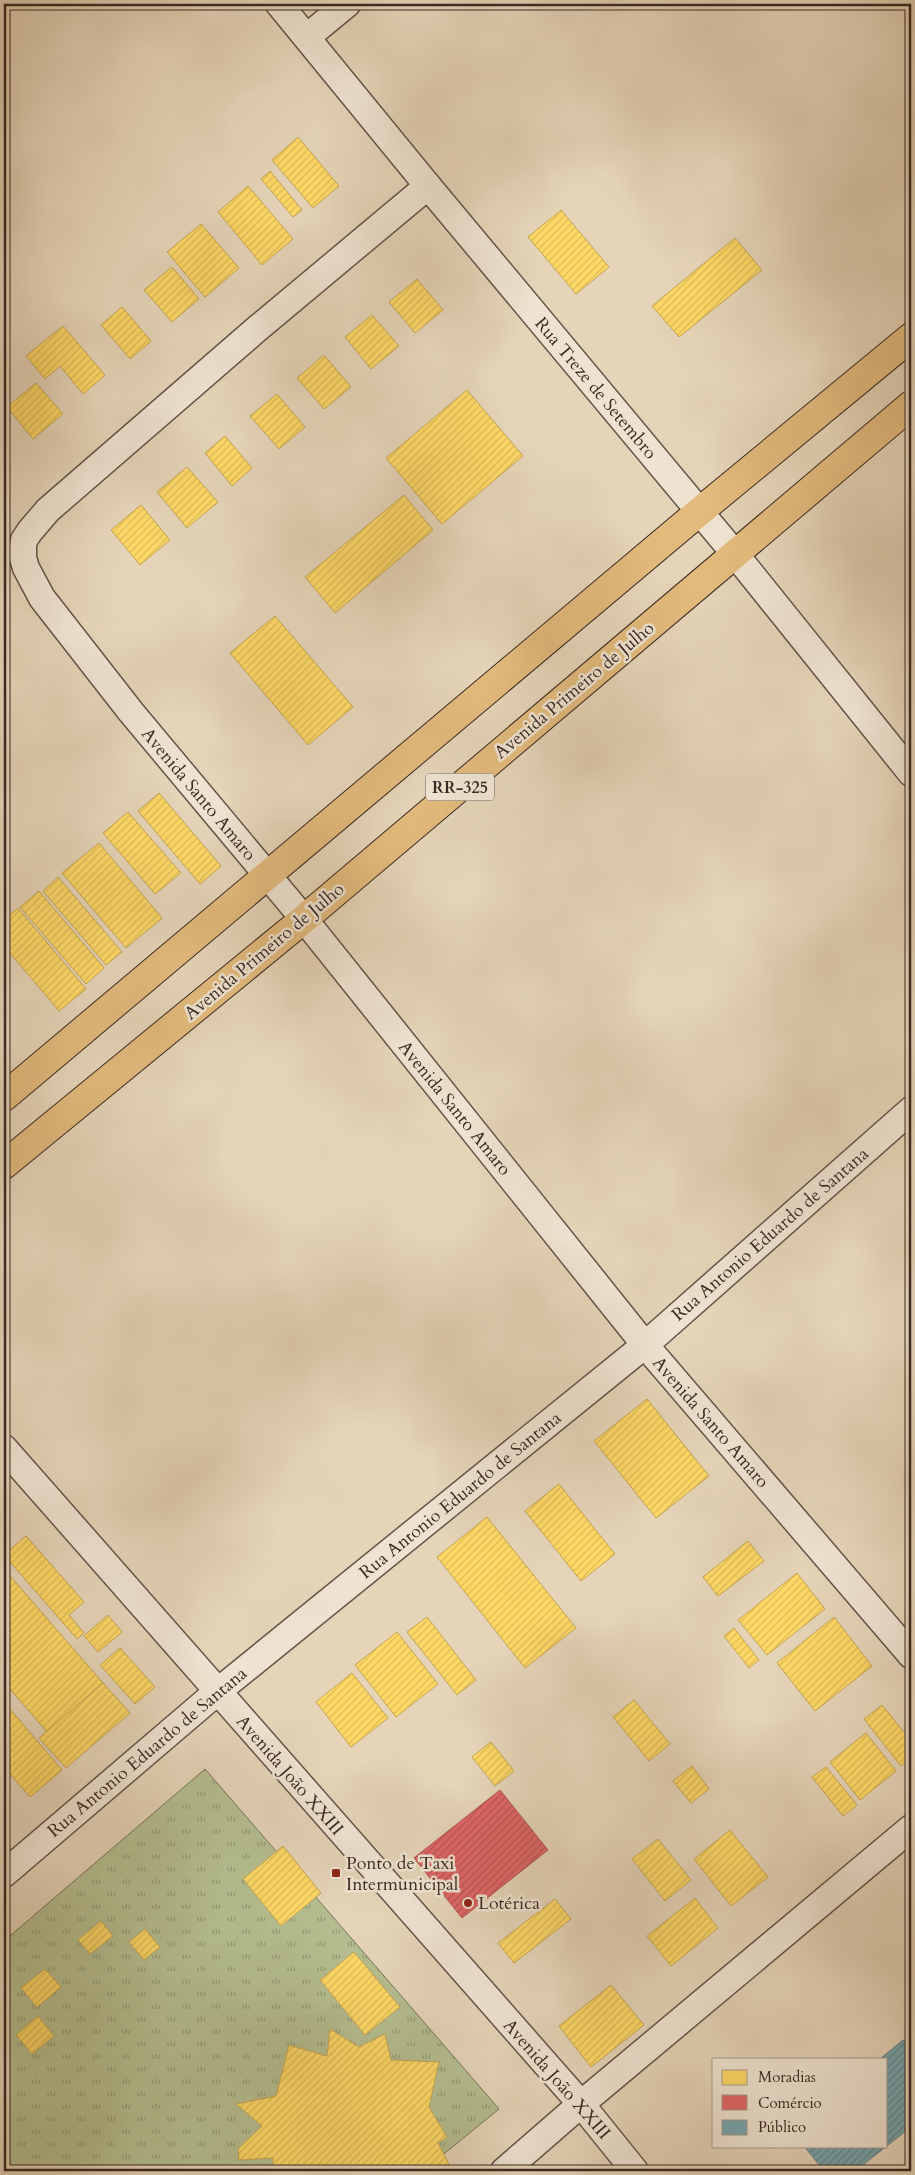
<svg xmlns="http://www.w3.org/2000/svg" width="915" height="2175" viewBox="0 0 915 2175" font-family="Cardo,serif">
<defs>
<pattern id="park-tufts" width="24" height="20" patternUnits="userSpaceOnUse" patternTransform="scale(1.25)"><rect width="24" height="20" fill="#b4bd8f"/><path d="M3 7l-1-3M5 7V3M7 7l1-3M15 17l-1-3M17 17v-4M19 17l1-3" fill="none" stroke="#939a75"/></pattern>
<pattern id="homes-hatch" width="6" height="6" patternUnits="userSpaceOnUse" patternTransform="scale(1.25)"><rect width="6" height="6" fill="#ffd966"/><path d="M-1 1l2-2M0 6l6-6M5 7l2-2" fill="none" stroke="#dbba58"/></pattern>
<pattern id="shops-hatch" width="6" height="6" patternUnits="userSpaceOnUse" patternTransform="scale(1.25)"><rect width="6" height="6" fill="#e06666"/><path d="M-1 1l2-2M0 6l6-6M5 7l2-2" fill="none" stroke="#b75454"/></pattern>
<pattern id="public-hatch" width="6" height="6" patternUnits="userSpaceOnUse" patternTransform="scale(1.25)"><rect width="6" height="6" fill="#76a5af"/><path d="M-1 1l2-2M0 6l6-6M5 7l2-2" fill="none" stroke="#62868e"/></pattern>
</defs>
<rect width="100%" height="100%" fill="#e5d4b8"/>
<filter id="stains"><feTurbulence type="fractalNoise" baseFrequency=".004" numOctaves="4"/><feColorMatrix values="0 0 0 0 .2 0 0 0 0 .09 0 0 0 0 .02 0 0 0 .5 -.17"/></filter>
<radialGradient id="worn" r=".72"><stop offset=".6" stop-color="#630" stop-opacity="0"/><stop offset="1" stop-color="#630" stop-opacity=".3"/></radialGradient>
<path fill="url(#park-tufts)" stroke="#76735a" d="M205 1769 499 2109 423 2171H4V1941Z"/>
<g fill="url(#homes-hatch)" stroke="#c4a452">
<path d="M298 137 339 186 313 208 272 160Z"/>
<path d="M270 171 302 210 293 217 261 179Z"/>
<path d="M248 186 293 239 262 265 218 212Z"/>
<path d="M561 210 609 267 576 294 528 237Z"/>
<path d="M201 224 239 268 205 297 167 252Z"/>
<path d="M735 238 762 270 679 337 652 306Z"/>
<path d="M172 267 199 299 172 322 144 290Z"/>
<path d="M417 279 443 310 415 333 389 302Z"/>
<path d="M122 307 151 341 130 359 101 325Z"/>
<path d="M372 315 399 346 371 369 345 337Z"/>
<path d="M63 326 105 375 83 394 60 366 45 379 26 356Z"/>
<path d="M324 355 351 387 324 409 297 378Z"/>
<path d="M36 383 63 414 33 439 7 407Z"/>
<path d="M467 390 523 456 442 524 386 458Z"/>
<path d="M277 394 305 427 279 449 250 416Z"/>
<path d="M225 436 252 468 232 486 205 453Z"/>
<path d="M187 467 218 502 187 528 157 492Z"/>
<path d="M404 495 433 530 335 613 305 577Z"/>
<path d="M141 505 170 540 140 565 111 530Z"/>
<path d="M275 616 353 707 308 745 230 653Z"/>
<path d="M159 793 221 866 200 884 138 811Z"/>
<path d="M128 812 181 873 155 894 103 833Z"/>
<path d="M99 843 162 918 126 948 62 873Z"/>
<path d="M58 877 122 952 106 965 43 891Z"/>
<path d="M39 891 104 968 86 984 20 907Z"/>
<path d="M18 908 86 989 59 1011 4 946V919Z"/>
<path d="M647 1399 709 1476 656 1518 594 1441Z"/>
<path d="M559 1484 615 1554 581 1581 525 1511Z"/>
<path d="M487 1517 576 1628 525 1668 437 1557Z"/>
<path d="M26 1536 84 1602 69 1615 84 1633 77 1639 4 1555Z"/>
<path d="M748 1541 764 1561 718 1596 703 1577Z"/>
<path d="M4 1569 103 1683 47 1732 4 1682Z"/>
<path d="M797 1573 825 1609 767 1655 738 1620Z"/>
<path d="M108 1615 122 1632 98 1652 84 1636Z"/>
<path d="M427 1617 476 1680 457 1695 407 1632Z"/>
<path d="M834 1617 872 1666 815 1711 777 1663Z"/>
<path d="M734 1628 759 1660 749 1668 724 1636Z"/>
<path d="M397 1632 438 1684 396 1717 355 1665Z"/>
<path d="M120 1648 155 1687 135 1704 100 1665Z"/>
<path d="M352 1673 388 1718 351 1747 316 1702Z"/>
<path d="M103 1683 130 1713 66 1768 39 1738Z"/>
<path d="M634 1700 670 1744 649 1761 613 1717Z"/>
<path d="M4 1702 62 1770 30 1797 4 1767Z"/>
<path d="M882 1705 911 1741V1757L901 1766 864 1719Z"/>
<path d="M866 1733 896 1771 860 1800 830 1762Z"/>
<path d="M491 1742 514 1771 495 1786 472 1757Z"/>
<path d="M692 1766 709 1789 691 1803 673 1781Z"/>
<path d="M826 1767 857 1805 843 1816 812 1777Z"/>
<path d="M730 1830 768 1877 731 1906 694 1859Z"/>
<path d="M658 1839 691 1880 665 1901 632 1859Z"/>
<path d="M283 1846 321 1893 281 1926 243 1879Z"/>
<path d="M695 1898 718 1928 671 1966 647 1936Z"/>
<path d="M555 1899 571 1919 514 1963 498 1943Z"/>
<path d="M101 1921 113 1936 90 1954 78 1940Z"/>
<path d="M145 1929 160 1947 144 1960 129 1942Z"/>
<path d="M354 1952 400 2007 365 2035 320 1980Z"/>
<path d="M45 1969 61 1987 37 2007 21 1988Z"/>
<path d="M611 1985 644 2025 591 2067 559 2026Z"/>
<path d="M38 2016 54 2036 32 2054 16 2035Z"/>
<path d="M330 2029 359 2047 385 2034 391 2060 439 2062 429 2107 447 2137 438 2143 450 2166V2171H273V2158L239 2160 238 2149 262 2126 236 2104 276 2096 289 2045 327 2056Z"/>
<path d="M4 2158 14 2171H4Z"/>
</g>
<path fill="url(#shops-hatch)" stroke="#ae5452" d="M500 1790 548 1850 462 1918 414 1858Z"/>
<path fill="url(#public-hatch)" stroke="#648085" d="M903 2040 911 2050V2127L855 2171H824L804 2146H886V2059H880Z"/>
<g fill="none" stroke-linecap="round" stroke-linejoin="round">
<defs>
<g id="street">
<path d="M279 4 428 186 735 554 911 773"/>
<path d="M307 37 347 4"/>
<path d="M428 186 258 328 48 510 30 531 24 540 23 546V558L26 568 42 598 131 712 304 919 645 1345 911 1655"/>
<path d="M4 1448 581 2104 635 2171"/>
<path d="M4 1874 217 1692 645 1345 911 1110"/>
<path d="M504 2171 581 2104 911 1828"/>
</g>
<g id="primary">
<path d="M4 1097 699 512 911 337"/>
<path d="M4 1165 304 919 911 405"/>
</g>
</defs>
<use href="#street" stroke="#645449" stroke-width="29"/>
<use href="#primary" stroke="#392924" stroke-width="30"/>
<use href="#street" stroke="#eee3d1" stroke-width="26"/>
<use href="#primary" stroke="#e2ba7c" stroke-width="28"/>
</g>
<g fill="#8f2418" stroke="#eee3d1" stroke-width="2">
<rect x="331" y="1868" width="10" height="10" rx="2.5"/>
<circle cx="468" cy="1903" r="5"/>
</g>
<g text-anchor="middle" stroke-width="5" stroke-linejoin="round" paint-order="stroke">
<rect fill="#eee3d1" stroke="#6f6158" stroke-width="1" x="426" y="773.5" width="68" height="27" rx="4"/>
<g font-size="16" font-weight="bold" fill="#392924">
<text x="460" y="793">RR-325</text>
</g>
<g font-size="18" fill="#392924" stroke="#eee3d1">
<text transform="translate(596 388) rotate(50)" y="6">Rua Treze de Setembro</text>
<text transform="translate(574 690) rotate(-40)" y="6">Avenida Primeiro de Julho</text>
<text transform="translate(199 794) rotate(50)" y="6">Avenida Santo Amaro</text>
<text transform="translate(264 951) rotate(-40)" y="6">Avenida Primeiro de Julho</text>
<text transform="translate(455 1108) rotate(51)" y="6">Avenida Santo Amaro</text>
<text transform="translate(770 1234) rotate(-41)" y="6">Rua Antonio Eduardo de Santana</text>
<text transform="translate(711 1422) rotate(49)" y="6">Avenida Santo Amaro</text>
<text transform="translate(460 1495) rotate(-39)" y="6">Rua Antonio Eduardo de Santana</text>
<text transform="translate(147 1752) rotate(-40)" y="6">Rua Antonio Eduardo de Santana</text>
<text transform="translate(290 1775) rotate(49)" y="6">Avenida João XXIII</text>
<text transform="translate(557 2079) rotate(49)" y="6">Avenida João XXIII</text>
</g>
<g font-size="18" fill="#392924" stroke="#eee3d1" text-anchor="start">
<text x="346" y="1869">Ponto de Taxi<tspan x="346" dy="21">Intermunicipal</tspan></text>
<text x="478" y="1909">Lotérica</text>
</g>
</g>
<rect width="915" height="2175" fill="none" stroke="#e5d4b8" stroke-width="20"/>
<rect x="5" y="5" width="905" height="2165" fill="none" stroke="#392924" stroke-width="2.5"/>
<rect x="10" y="10" width="895" height="2155" fill="none" stroke="#392924"/>
<rect x="712" y="2058" width="175" height="90" fill="#eee3d1" stroke="#a6998c"/>
<rect x="722" y="2070" width="25" height="15" fill="#ffd966" stroke="#a6998c"/>
<text x="758" y="2082" font-size="15" fill="#392924">Moradias</text>
<rect x="722" y="2095" width="25" height="15" fill="#e06666" stroke="#a6998c"/>
<text x="758" y="2108" font-size="15" fill="#392924">Comércio</text>
<rect x="722" y="2120" width="25" height="15" fill="#76a5af" stroke="#a6998c"/>
<text x="758" y="2132" font-size="15" fill="#392924">Público</text>
<rect width="100%" height="100%" filter="url(#stains)"/>
<rect width="100%" height="100%" fill="url(#worn)"/>
</svg>
